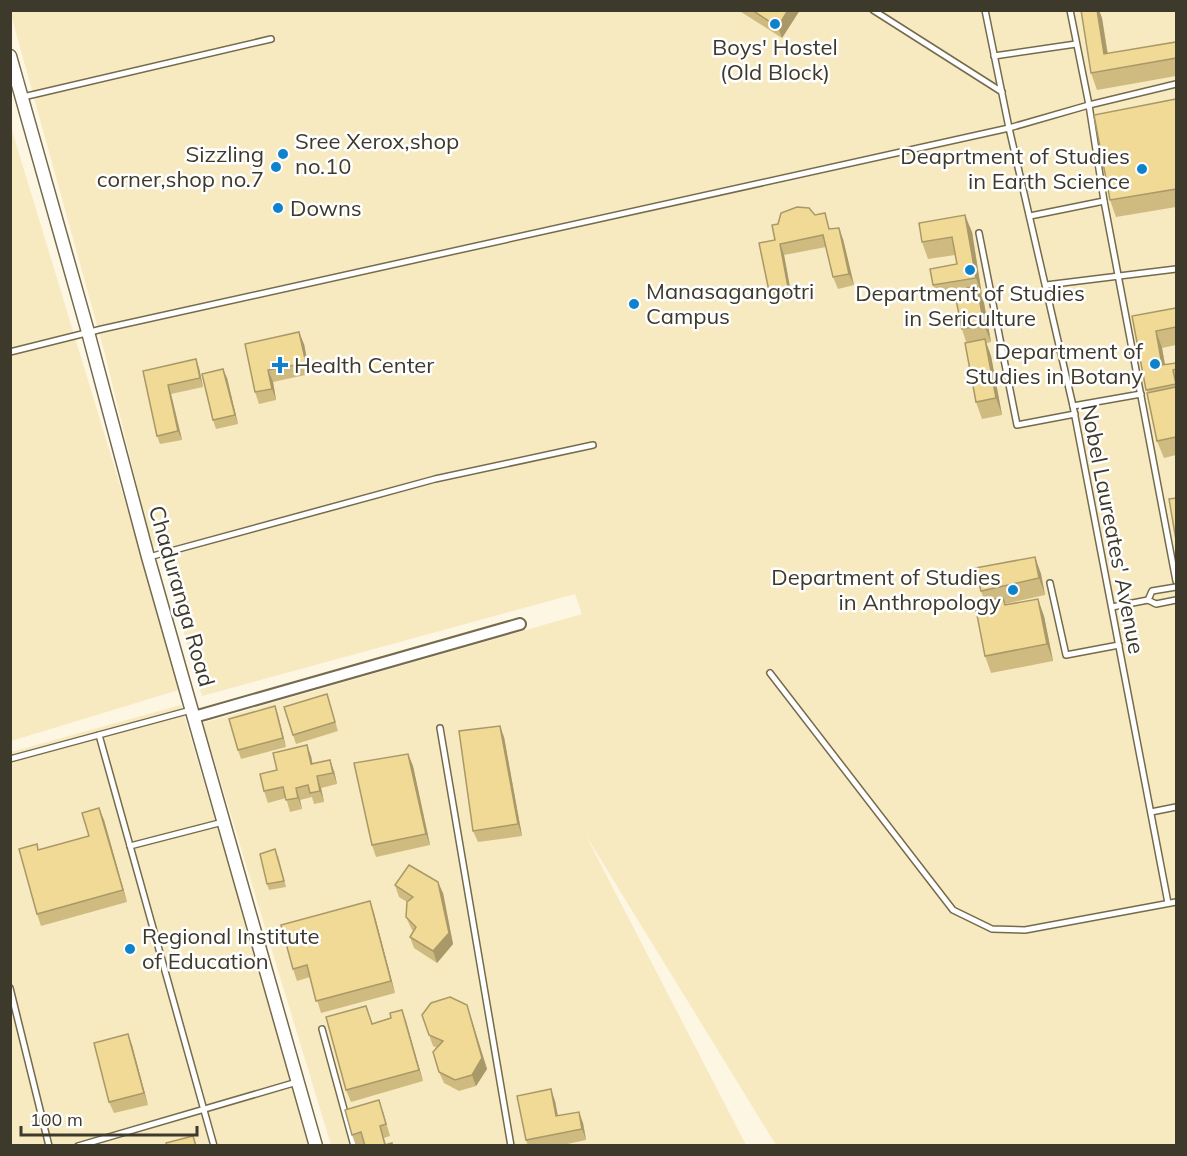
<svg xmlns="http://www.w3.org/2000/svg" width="1187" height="1156" viewBox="0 0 1187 1156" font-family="Mulish,sans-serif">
<rect width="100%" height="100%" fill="#fdf6e2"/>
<g fill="#f7e9c0">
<path d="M10 11H1176V1145H776L585 834 746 1145H331L203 723 582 614 575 594 202 696 159 545 152 547 105 354Z"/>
<path d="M10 124 182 689 11 741H10Z"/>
<path d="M181 705 311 1145 11 1146V752Z"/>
</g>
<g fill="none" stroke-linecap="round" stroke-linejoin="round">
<defs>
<g id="service">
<path d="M873 10 1002 92"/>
<path d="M985 10 1009 128 1073 406 1168 903"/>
<path d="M1070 10 1089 105 1104 201 1176 581"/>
<path d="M994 56 1076 44"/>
<path d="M23 97 271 39"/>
<path d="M1030 216 1104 201"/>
<path d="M979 233 1017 425 1075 414"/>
<path d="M1046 285 1176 269"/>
<path d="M10 352 102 329 1009 128 1089 105 1176 84"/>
<path d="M1073 406 1141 394"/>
<path d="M149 557 435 479 593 445"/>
<path d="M1050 583 1066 655 1119 645"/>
<path d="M1148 600 1156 604 1176 600"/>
<path d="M1112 607 1148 600 1152 591 1176 587"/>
<path d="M770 673 953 910 992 929 1025 930 1176 902"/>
<path d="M440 728 511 1146"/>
<path d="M99 735 214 1146"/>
<path d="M10 759 191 710"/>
<path d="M1151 812 1176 807"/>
<path d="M130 846 223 822"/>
<path d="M10 988 49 1146"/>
<path d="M322 1029 354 1146"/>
<path d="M78 1146 297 1082"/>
</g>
<path id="minor" d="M194 717 520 624"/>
<path id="tertiary" d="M10 56 88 332 148 557 316 1146"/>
</defs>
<use href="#service" stroke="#756b4c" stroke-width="8"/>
<use href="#minor" stroke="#756b4c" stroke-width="14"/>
<use href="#tertiary" stroke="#756b4c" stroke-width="15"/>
<use href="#service" stroke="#fff" stroke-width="5"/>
<use href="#minor" stroke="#fff" stroke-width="10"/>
<use href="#tertiary" stroke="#fff" stroke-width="12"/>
</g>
<g fill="#cfbb80">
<path d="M738 10H800L782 38Z"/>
<path d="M1102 18 1108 54 1176 42V76L1097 90 1091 73Z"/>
<path d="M1176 99V207L1116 217 1110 200Z"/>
<path d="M778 224 830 229 843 239 854 285 838 289 833 277 826 247 784 255 792 298 773 303 769 291Z"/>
<path d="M972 232 982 295H981L984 303 991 342 986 343 991 356 1002 415 982 419 976 402 966 342 962 329 956 299 939 302 933 285 957 264 955 255 928 259 922 242Z"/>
<path d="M1176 308V345L1162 348 1165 365 1176 363V455L1164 458 1157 441 1132 316Z"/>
<path d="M245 344H304L310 374 273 382 276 400 259 404 255 392Z"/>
<path d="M199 368 203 387 171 394 182 440 160 444 157 436 143 371Z"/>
<path d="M227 378 238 424 216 429 213 420Z"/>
<path d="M1035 557 1041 574 1045 595 1005 604 1044 616 1053 661 991 673 985 656 990 607 987 608 981 591Z"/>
<path d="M327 694 338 731 296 744 293 735Z"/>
<path d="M275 706 286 747 241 759 238 750Z"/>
<path d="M504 737 522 836 478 842 473 831Z"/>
<path d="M408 754 413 766 430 845 376 857 372 845Z"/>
<path d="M311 756 312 764 334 771 337 784 321 788 324 802 314 804 312 797 300 800 302 809 290 812 286 798 268 803 264 791 277 770Z"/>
<path d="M104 820 127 902 41 926 37 914 39 850 89 836Z"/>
<path d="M278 855 286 887 269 890 267 884Z"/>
<path d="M395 885 443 893 453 944 437 963 414 948 410 937 413 931 411 928 406 917 407 902 399 897Z"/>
<path d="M374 913 395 993 321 1013 310 977 297 981 293 969Z"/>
<path d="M402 1010 423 1081 351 1102 346 1090 370 1017 372 1024 391 1018Z"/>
<path d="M422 1015 471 1017 487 1069 476 1086 459 1091 444 1083 439 1072 437 1048 433 1046Z"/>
<path d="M132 1045 148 1105 114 1113 109 1102Z"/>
<path d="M555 1101 558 1116 583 1123 586 1140 558 1146H528L526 1140Z"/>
<path d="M383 1111 390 1136 384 1138 386 1144H365L356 1146 352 1135Z"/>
</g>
<g fill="#a99968">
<path d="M788 10H800L782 38 778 27Z"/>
<path d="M1097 10H1099L1102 18 1110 71 1104 54Z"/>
<path d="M965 215 972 232 982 295 976 278Z"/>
<path d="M839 228 843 239 854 285 849 274Z"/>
<path d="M780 244 784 255 792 298 788 287Z"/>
<path d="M977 286 984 303 991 342 984 325Z"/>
<path d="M1156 331 1162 348 1168 382 1162 365Z"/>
<path d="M299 332 304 344 310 374 306 363Z"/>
<path d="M985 339 991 356 1002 415 996 398Z"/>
<path d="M196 359 199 368 203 387 200 378Z"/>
<path d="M223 369 227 378 238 424 235 415Z"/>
<path d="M268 370 273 382 276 400 272 389Z"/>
<path d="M168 385 171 394 182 440 178 431Z"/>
<path d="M1035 557 1041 574 1045 595 1039 578Z"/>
<path d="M1038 599 1044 616 1053 661 1047 644Z"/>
<path d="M275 706 278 715 286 747 283 738Z"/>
<path d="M500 726 504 737 522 836 518 824Z"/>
<path d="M307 745 311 756 315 776 311 764Z"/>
<path d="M408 754 413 766 430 845 426 834Z"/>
<path d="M330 760 334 771 337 784 333 773Z"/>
<path d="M317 776 321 788 324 802 320 791Z"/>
<path d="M296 788 300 800 302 809 298 798Z"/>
<path d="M99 808 104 820 127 902 123 890Z"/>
<path d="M438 882 443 893 453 944 437 963 433 951Z"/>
<path d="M370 901 374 913 395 993 391 981Z"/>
<path d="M467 1005 487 1069 476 1086 472 1075Z"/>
<path d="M402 1010 406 1021 423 1081 419 1070Z"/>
<path d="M128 1034 132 1045 148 1105 144 1093Z"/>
<path d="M551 1089 555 1101 560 1128 556 1116Z"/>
<path d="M579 1112 583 1123 586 1140 582 1129Z"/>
</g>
<g fill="#f1da95" stroke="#a99968" stroke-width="1.5">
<path d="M752 10H788L778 27Z"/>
<path d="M1081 10H1097L1104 54 1176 42V58L1091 73Z"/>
<path d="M1176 99V189L1110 200 1094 115Z"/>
<path d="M797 207 809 208 815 215 825 213 829 229 839 228 849 274 833 277 823 235 780 244 788 287 769 291 759 243 775 240 772 225 778 224 781 213Z"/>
<path d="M965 215 976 278 933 285 930 269 957 264 952 237 922 242 919 223Z"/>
<path d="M977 286 984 325 962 329 954 290Z"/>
<path d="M1176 308V327L1156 331 1162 365 1176 363V369L1173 370 1176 384 1146 390 1132 316Z"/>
<path d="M299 332 306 363 268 370 272 389 255 392 245 344Z"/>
<path d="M985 339 996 398 976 402 965 343Z"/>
<path d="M196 359 200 378 168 385 178 431 157 436 143 371Z"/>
<path d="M223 369 235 415 213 420 202 374Z"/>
<path d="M1176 387V437L1157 441 1147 393Z"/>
<path d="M1176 498V540L1169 499Z"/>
<path d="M1035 557 1039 578 981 591 975 568Z"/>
<path d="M1003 598 1005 605 1038 599 1047 644 985 656 976 610 991 608 989 600Z"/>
<path d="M327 694 335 722 293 735 284 707Z"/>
<path d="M275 706 283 738 238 750 229 719Z"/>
<path d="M500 726 518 824 473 831 459 731Z"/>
<path d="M307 745 311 764 330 760 333 773 317 776 320 791 310 793 308 785 296 788 298 798 286 800 283 787 264 791 260 774 277 770 273 753Z"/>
<path d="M408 754 426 834 372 845 354 763Z"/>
<path d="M99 808 123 890 37 914 19 849 37 844 38 850 89 836 82 813Z"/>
<path d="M275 849 284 881 267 884 260 854Z"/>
<path d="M409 865 438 882 449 933 433 951 410 937 416 927 406 917 407 902 413 897 395 885Z"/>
<path d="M370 901 391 981 316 1001 307 965 293 969 281 925Z"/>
<path d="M450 997 467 1005 482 1058 472 1075 455 1080 439 1072 433 1052 443 1041 429 1035 422 1015 431 1003Z"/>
<path d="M366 1006 372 1024 391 1018 390 1013 402 1010 419 1070 346 1090 326 1017Z"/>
<path d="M128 1034 144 1093 109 1102 94 1043Z"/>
<path d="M551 1089 556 1116 579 1112 582 1129 526 1140 517 1096Z"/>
<path d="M379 1100 386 1124 380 1126 385 1145 392 1143V1146H365L361 1132 352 1135 345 1110Z"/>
<path d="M193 1136 196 1146H167L166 1143Z"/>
</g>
<g fill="#0e83cc" stroke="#fff" stroke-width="2">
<circle cx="775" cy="24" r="6"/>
<circle cx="283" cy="154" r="6"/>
<circle cx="276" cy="167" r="6"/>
<circle cx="1142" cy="169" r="6"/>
<circle cx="278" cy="208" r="6"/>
<circle cx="970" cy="270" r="6"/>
<circle cx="634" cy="304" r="6"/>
<circle cx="1155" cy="364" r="6"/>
<path d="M277 356h6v6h6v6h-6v6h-6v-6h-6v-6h6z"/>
<circle cx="1013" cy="590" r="6"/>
<circle cx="130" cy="949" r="6"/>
</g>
<g text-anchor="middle" stroke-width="5" stroke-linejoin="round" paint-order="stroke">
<g font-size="22" fill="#3d392b" stroke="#fff" text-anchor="start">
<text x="775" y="55" text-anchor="middle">Boys' Hostel<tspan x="775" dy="25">(Old Block)</tspan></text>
<text x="295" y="149">Sree Xerox,shop<tspan x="295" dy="25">no.10</tspan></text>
<text x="264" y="162" text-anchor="end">Sizzling<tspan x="264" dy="25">corner,shop no.7</tspan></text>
<text x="1130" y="164" text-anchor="end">Deaprtment of Studies<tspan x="1130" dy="25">in Earth Science</tspan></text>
<text x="290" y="216">Downs</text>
<text x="646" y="299">Manasagangotri<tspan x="646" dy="25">Campus</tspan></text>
<text x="970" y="301" text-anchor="middle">Department of Studies<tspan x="970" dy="25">in Sericulture</tspan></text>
<text x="1143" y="359" text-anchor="end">Department of<tspan x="1143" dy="25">Studies in Botany</tspan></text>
<text x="294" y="373">Health Center</text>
<text x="1001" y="585" text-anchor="end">Department of Studies<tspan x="1001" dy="25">in Anthropology</tspan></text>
<text x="142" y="944">Regional Institute<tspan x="142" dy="25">of Education</tspan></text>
</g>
<g font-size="22" fill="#3d392b" stroke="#fff">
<text transform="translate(1113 529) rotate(79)" y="8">Nobel Laureates' Avenue</text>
<text transform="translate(182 596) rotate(74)" y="8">Chaduranga Road</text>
</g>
</g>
<rect width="1187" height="1156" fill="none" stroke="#3d392b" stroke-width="24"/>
<path d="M21 1126v9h176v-9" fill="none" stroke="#3d392b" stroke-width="3"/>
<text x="30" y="1126" font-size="18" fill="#3d392b" stroke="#ffffff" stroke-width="4.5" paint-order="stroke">100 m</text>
</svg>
